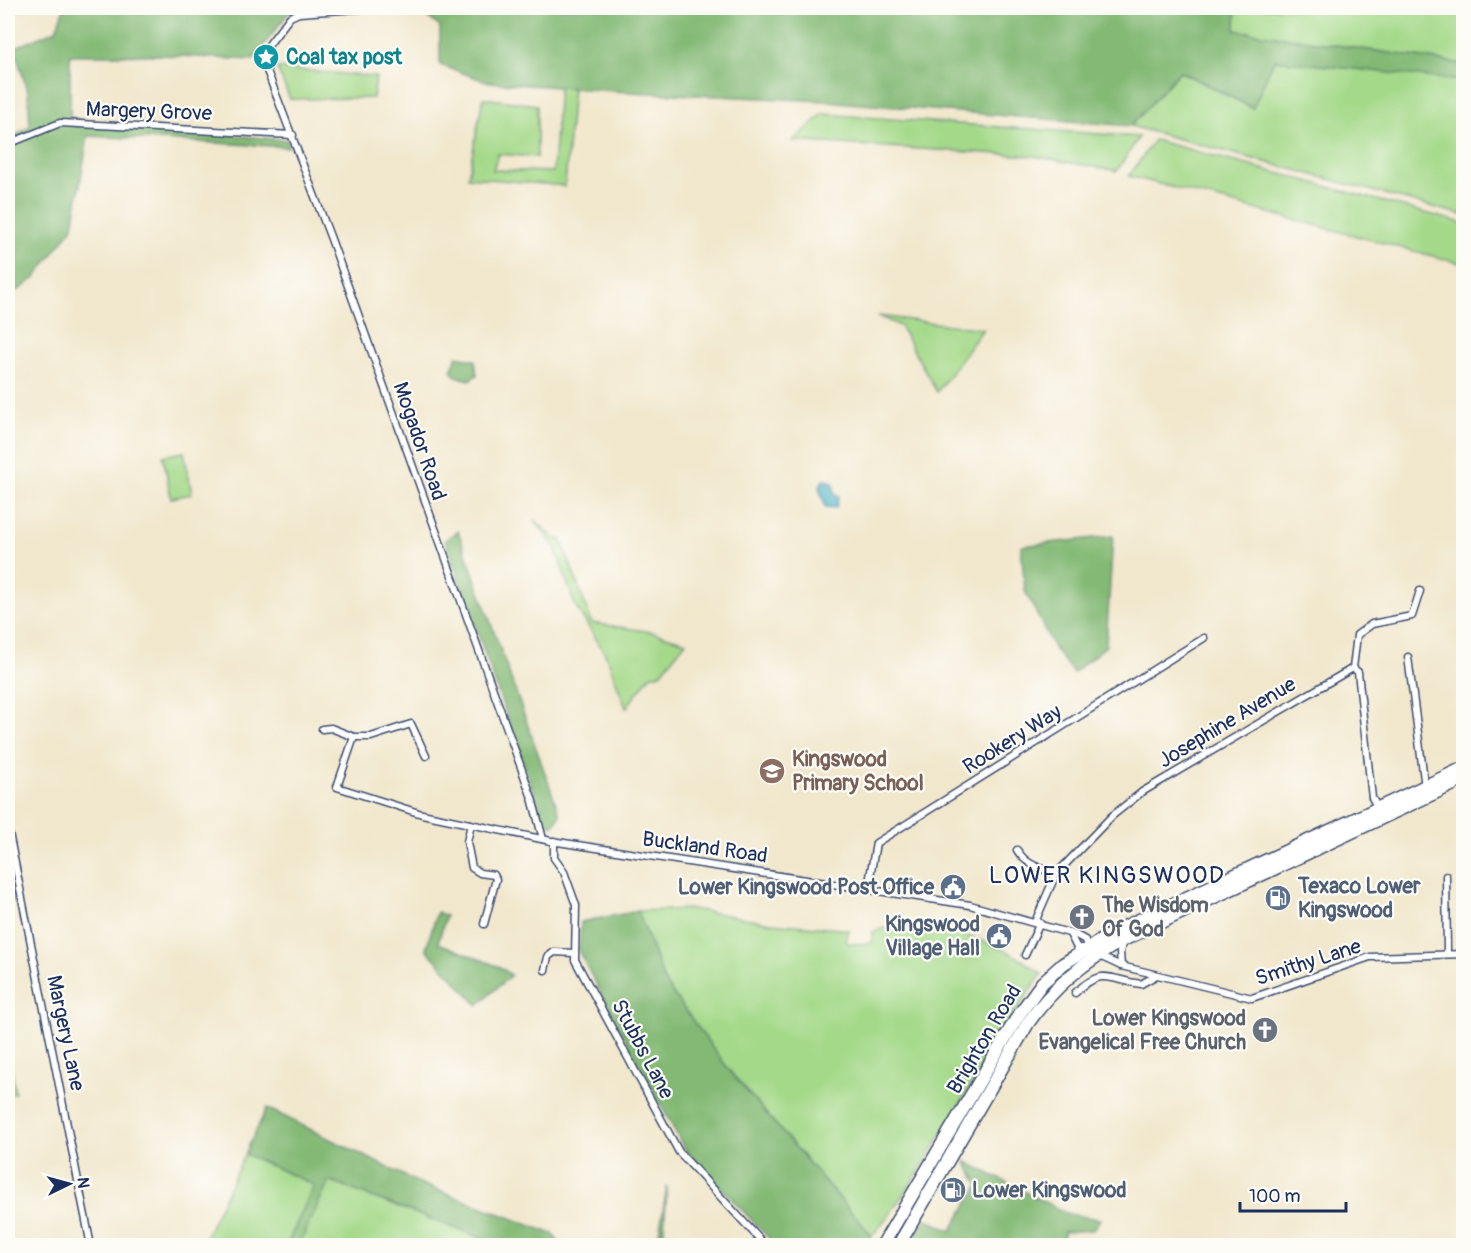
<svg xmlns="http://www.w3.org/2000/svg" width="1471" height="1253" viewBox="0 0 1471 1253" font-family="Pangolin,sans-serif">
<rect width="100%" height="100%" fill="#fdfcf7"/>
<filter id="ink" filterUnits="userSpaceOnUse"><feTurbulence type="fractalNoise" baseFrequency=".0167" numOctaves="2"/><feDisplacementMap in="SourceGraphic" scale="12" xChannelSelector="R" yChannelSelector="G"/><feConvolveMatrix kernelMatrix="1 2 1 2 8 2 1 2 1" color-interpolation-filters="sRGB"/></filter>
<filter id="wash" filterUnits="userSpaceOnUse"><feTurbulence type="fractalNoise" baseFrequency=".008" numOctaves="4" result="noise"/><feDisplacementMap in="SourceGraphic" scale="24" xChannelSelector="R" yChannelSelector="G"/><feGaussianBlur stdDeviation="1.35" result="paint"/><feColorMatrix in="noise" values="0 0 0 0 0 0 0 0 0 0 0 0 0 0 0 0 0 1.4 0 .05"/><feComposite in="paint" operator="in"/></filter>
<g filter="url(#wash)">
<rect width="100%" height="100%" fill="#f1e7cc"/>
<g fill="#a4d989" stroke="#608474" stroke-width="1.5">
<path d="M1236 8H1463V64L1234 30Z"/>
<path d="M1274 60 1463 81V215L1131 126 1179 71 1252 108Z"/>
<path d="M277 68 376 77 373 98 290 99Z"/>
<path d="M559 86 573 87 565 186 468 177 483 98 537 105V157L498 154 493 170 553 172Z"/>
<path d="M823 114 1139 137 1117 171 1033 156 793 141Z"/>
<path d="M1154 140 1463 223V264L1129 176Z"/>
<path d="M878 316 983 329 937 392 900 326Z"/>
<path d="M184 452 192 494 171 498 163 456Z"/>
<path d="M534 519 556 540 561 539 592 623 652 632 686 642 661 673 650 676 626 708 606 655 575 605 555 548Z"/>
<path d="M692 909 772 923 849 930 846 941 850 944 872 943 873 932C911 915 976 936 1012 954 1022 959 1032 968 1042 974 979 1057 939 1156 872 1236L732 1074 665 983 638 911Z"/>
<path d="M12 1070 15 1093 8 1094V1070Z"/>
<path d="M245 1154 314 1185 287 1245 201 1246Z"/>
<path d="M329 1181 500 1245 298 1246Z"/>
</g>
<g fill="#83b975" stroke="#4f746a" stroke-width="1.5">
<path d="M64 8 132 10 133 8H312L289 12 253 60 160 55H70V117L90 123 287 140 289 147 88 136 73 227 35 278 19 290 8 292V139L30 127 28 92 14 48 56 30Z"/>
<path d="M416 8H1236L1235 30 1463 64V81L1274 60 1253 108 1180 71 1131 126 824 101 628 92 488 82 440 65V27Z"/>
<path d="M457 356 475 360 477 375 469 380 456 376 451 371Z"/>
<path d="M458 531 560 815 554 825H545L445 540Z"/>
<path d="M1113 536 1106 646 1073 673 1054 648 1025 591 1021 546Z"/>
<path d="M8 857 16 901 8 903Z"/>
<path d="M638 911 665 983 732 1074 872 1236 868 1245H775L684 1148 579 952 581 922Z"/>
<path d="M437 912 446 916 438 943 500 967 511 975 478 1005 426 949Z"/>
<path d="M267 1108 419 1183 553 1234 561 1245H501L329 1181 299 1245H287L314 1185 245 1154Z"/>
<path d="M965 1161 1068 1214 1100 1219 1093 1230 1064 1232V1245H909L926 1219 951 1231 979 1185Z"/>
<path d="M667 1187 663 1245H657Z"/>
</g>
<path fill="#46adc5" stroke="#306e92" stroke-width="1.5" d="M824 479 833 482 835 494 839 497 836 508 825 507 819 487Z"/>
</g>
<g filter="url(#ink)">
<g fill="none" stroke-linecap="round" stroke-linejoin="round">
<defs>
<g id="street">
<path d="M371 8 299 13 290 17 261 55 331 239 532 798 543 839"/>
<path d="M8 144 60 123 293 135"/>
<path d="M1408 657 1425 787"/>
<path d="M1353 668 1357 635 1372 624 1412 616 1420 591"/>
<path d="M322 729 331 728 354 737"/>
<path d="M426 756 411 724 371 737H354L337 787 422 814 551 841 970 905 1076 935 1085 940 1087 948"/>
<path d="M471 824 467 842 472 868 480 873 494 875 496 879 484 924"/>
<path d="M8 828 91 1246"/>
<path d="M554 841V858L564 872 576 905 575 960 679 1152 766 1246"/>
<path d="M1017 850C1026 865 1040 868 1056 874"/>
<path d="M1446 876 1447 953"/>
<path d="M868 888 876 843 1204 638"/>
<path d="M1035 922 1056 874 1112 816 1142 792 1353 668 1358 672 1372 798 1378 808"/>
<path d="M1070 934 1077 948H1084"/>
<path d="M1025 955 1040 923"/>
<path d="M1097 955 1121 966 1252 998 1370 957 1464 954"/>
<path d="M1121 966 1120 952 1123 940"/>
<path d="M545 970 548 957 554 952 574 953"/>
<path d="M1075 993C1103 966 1109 980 1141 984L1157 975"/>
</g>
<g id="highway">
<path d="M882 1246 1018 1016 1042 983 1063 964 1118 930 1464 768"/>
<path d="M898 1246 1028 1023C1054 986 1084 962 1123 940L1464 779"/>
</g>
</defs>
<use href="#street" stroke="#3b4b6e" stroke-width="9"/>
<use href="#highway" stroke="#3b4b6e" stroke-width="15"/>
<use href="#street" stroke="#fff" stroke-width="6"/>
<use href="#highway" stroke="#fff" stroke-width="12"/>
</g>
</g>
<defs>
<symbol id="sight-disc" viewBox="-11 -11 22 22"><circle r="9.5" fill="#0f9aa8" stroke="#fdfcf7"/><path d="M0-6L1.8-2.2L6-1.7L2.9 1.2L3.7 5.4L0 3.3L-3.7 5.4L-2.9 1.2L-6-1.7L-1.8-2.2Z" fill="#fff"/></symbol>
<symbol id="school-disc" viewBox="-11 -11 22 22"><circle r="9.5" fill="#8d6e63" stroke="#fdfcf7"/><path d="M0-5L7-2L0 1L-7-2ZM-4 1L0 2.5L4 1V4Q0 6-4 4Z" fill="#fff"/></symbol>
<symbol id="civic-disc" viewBox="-11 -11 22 22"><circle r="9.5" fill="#5c6f8a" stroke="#fdfcf7"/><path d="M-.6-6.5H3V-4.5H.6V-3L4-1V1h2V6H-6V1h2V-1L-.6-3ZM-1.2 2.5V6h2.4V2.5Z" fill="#fff"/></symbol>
<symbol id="fuel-disc" viewBox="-11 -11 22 22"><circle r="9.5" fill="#5c6f8a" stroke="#fdfcf7"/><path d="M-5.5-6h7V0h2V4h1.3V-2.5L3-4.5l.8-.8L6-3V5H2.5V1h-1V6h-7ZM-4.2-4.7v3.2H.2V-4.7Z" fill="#fff"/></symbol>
<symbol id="church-disc" viewBox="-11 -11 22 22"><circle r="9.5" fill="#6b7280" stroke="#fdfcf7"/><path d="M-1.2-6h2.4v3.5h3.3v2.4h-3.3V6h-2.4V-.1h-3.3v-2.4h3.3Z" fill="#fff"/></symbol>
</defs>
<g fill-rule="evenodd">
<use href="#sight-disc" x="251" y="42" width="30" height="30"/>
<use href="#school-disc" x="757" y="756" width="30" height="30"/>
<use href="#civic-disc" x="938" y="872" width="30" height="30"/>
<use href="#fuel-disc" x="1263" y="883" width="30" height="30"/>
<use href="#church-disc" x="1067" y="902" width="30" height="30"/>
<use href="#civic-disc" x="984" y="921" width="30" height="30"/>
<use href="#church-disc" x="1250" y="1015" width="30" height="30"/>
<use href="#fuel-disc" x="938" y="1175" width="30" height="30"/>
</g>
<g text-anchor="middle" stroke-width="4.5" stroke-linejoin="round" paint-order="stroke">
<g font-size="21" font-weight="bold" fill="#0d838f" stroke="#fdfcf7" text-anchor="start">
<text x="286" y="64">Coal tax post</text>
</g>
<g font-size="21" fill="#1b2f5e" stroke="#fdfcf7">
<text transform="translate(149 111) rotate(2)" y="7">Margery Grove</text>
<text transform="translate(420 441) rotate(71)" y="7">Mogador Road</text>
<text transform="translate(1227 722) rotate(-31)" y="7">Josephine Avenue</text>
<text transform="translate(1012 739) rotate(-32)" y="7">Rookery Way</text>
<text transform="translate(705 847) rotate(8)" y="7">Buckland Road</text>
<text transform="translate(1308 962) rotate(-18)" y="7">Smithy Lane</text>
<text transform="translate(66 1033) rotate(78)" y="7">Margery Lane</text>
<text transform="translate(984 1039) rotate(-59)" y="7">Brighton Road</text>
<text transform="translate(643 1049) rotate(62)" y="7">Stubbs Lane</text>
</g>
<g font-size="21" font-weight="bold" fill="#785e54" stroke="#fdfcf7" text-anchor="start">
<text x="792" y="766">Kingswood<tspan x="792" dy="24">Primary School</tspan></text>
</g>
<g font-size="21" font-weight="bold" fill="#4e5e75" stroke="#fdfcf7" text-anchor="start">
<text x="1298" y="893">Texaco Lower<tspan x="1298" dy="24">Kingswood</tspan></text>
<text x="934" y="894" text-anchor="end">Lower Kingswood Post Office</text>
<text x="980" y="931" text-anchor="end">Kingswood<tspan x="980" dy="24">Village Hall</tspan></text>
<text x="972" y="1197">Lower Kingswood</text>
</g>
<g font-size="21" font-weight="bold" fill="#5b616d" stroke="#fdfcf7" text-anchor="start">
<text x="1102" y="912">The Wisdom<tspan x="1102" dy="24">Of God</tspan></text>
<text x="1246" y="1025" text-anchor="end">Lower Kingswood<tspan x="1246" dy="24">Evangelical Free Church</tspan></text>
</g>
<g font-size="24" letter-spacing="1.5" fill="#1b2f5e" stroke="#fdfcf7">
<text x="1107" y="883">LOWER KINGSWOOD</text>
</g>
</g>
<rect width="1471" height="1253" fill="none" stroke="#fdfcf7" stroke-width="30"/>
<g transform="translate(69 1184) rotate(85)" stroke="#fdfcf7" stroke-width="4.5" paint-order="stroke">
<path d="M0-4.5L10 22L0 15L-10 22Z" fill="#1b2f5e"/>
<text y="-9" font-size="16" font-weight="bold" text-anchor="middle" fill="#1b2f5e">N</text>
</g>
<path d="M1240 1202v9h106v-9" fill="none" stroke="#1b2f5e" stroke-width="3"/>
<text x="1249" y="1202" font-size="18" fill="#1b2f5e" stroke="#fdfcf7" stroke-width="4.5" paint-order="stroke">100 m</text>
</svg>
